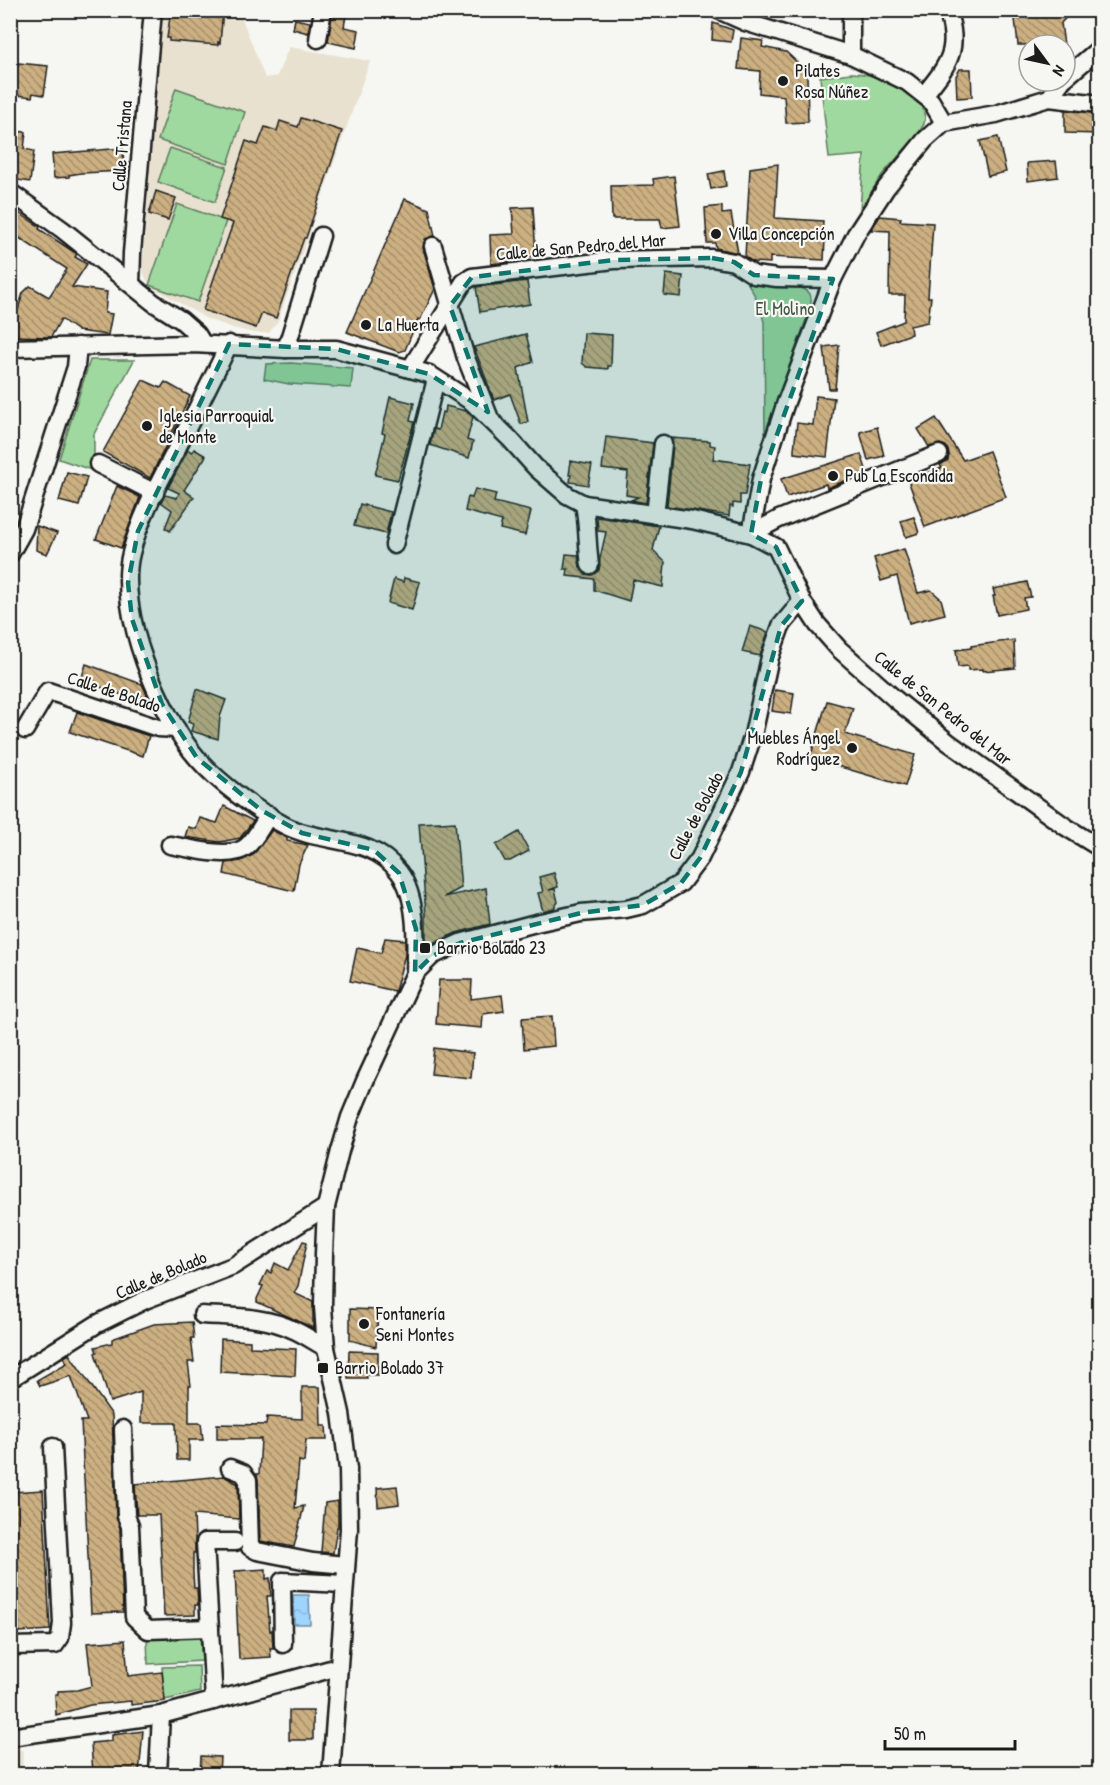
<svg xmlns="http://www.w3.org/2000/svg" width="1110" height="1785" viewBox="0 0 1110 1785" font-family="'Patrick Hand',sans-serif">
<defs>
<pattern id="water-ripples" width="26" height="14" patternUnits="userSpaceOnUse" patternTransform="scale(1.5)"><rect width="26" height="14" fill="#9ed5fe"/><path d="M2 4q2-2 4 0t4 0M15 11q2-2 4 0t4 0" fill="none" stroke="#88b6d9"/></pattern>
<pattern id="building-back-hatch" width="6" height="6" patternUnits="userSpaceOnUse" patternTransform="scale(1.5)"><rect width="6" height="6" fill="#ccb082"/><path d="M-1 5l2 2M0 0l6 6M5-1l2 2" fill="none" stroke="#a58e6a"/></pattern>
</defs>
<rect width="100%" height="100%" fill="#f6f6f2"/>
<filter id="ink" filterUnits="userSpaceOnUse"><feTurbulence type="fractalNoise" baseFrequency=".0167" numOctaves="2"/><feDisplacementMap in="SourceGraphic" scale="12" xChannelSelector="R" yChannelSelector="G"/><feConvolveMatrix kernelMatrix="1 2 1 2 8 2 1 2 1" color-interpolation-filters="sRGB"/></filter>
<g filter="url(#ink)">
<g fill="#e9e1d0">
<path d="M163 11H239L265 78 277 76 289 47 370 61 278 321 269 333H254L233 328 207 319 149 285 142 270Z"/>
<path d="M23 1749 22 1774H11V1751Z"/>
</g>
<g fill="#9fd99f" stroke="#5e7a5e" stroke-width="1.5">
<path d="M851 73C877 73 902 87 922 104L925 118 924 124 918 134 882 175 860 210 864 155 829 158 820 77Z"/>
<path d="M176 88 245 112 228 164 158 140Z"/>
<path d="M170 148 227 167 215 202 158 182Z"/>
<path d="M177 204 226 221 198 302 149 285Z"/>
<path d="M746 280C759 281 804 283 810 294 812 298 811 304 810 309L765 433 764 322 759 303Z"/>
<path d="M90 360H134L94 434V471L59 459Z"/>
<path d="M291 363 353 368 351 388 289 384 264 379 266 364Z"/>
<path d="M200 1635 202 1661 148 1664 147 1638Z"/>
<path d="M199 1666 200 1692 165 1700 162 1667Z"/>
</g>
<path fill="url(#water-ripples)" stroke="#6a8ba4" stroke-width="1.5" d="M293 1595H309L310 1624H294Z"/>
<g fill="url(#building-back-hatch)" stroke="#1c1c1c" stroke-width="1.5">
<path d="M171 10H223L220 43 218 42V45L169 41V38H167Z"/>
<path d="M333 10H347L344 27 359 30 356 48 328 42Z"/>
<path d="M1014 10H1073L1061 23 1064 45H1018Z"/>
<path d="M295 19 310 22 308 33 293 29Z"/>
<path d="M713 23 733 30 731 42 712 40Z"/>
<path d="M741 38 763 41 762 47 786 52 800 65 807 74 808 122 786 123 784 96 759 93 760 71 738 69Z"/>
<path d="M18 63 48 66 44 95 33 93 32 97 10 94V65L18 66Z"/>
<path d="M960 69H971L972 97 957 98 956 76Z"/>
<path d="M1065 110 1100 114V134L1065 133Z"/>
<path d="M301 118 342 131 306 238H304L276 318 262 313 256 328 203 310 233 223 220 219 246 141 258 145 265 127 277 131 280 121 298 127Z"/>
<path d="M10 131 26 132 24 149 34 151 30 182 12 179 15 156H10Z"/>
<path d="M998 137 1006 172 988 176 980 141Z"/>
<path d="M123 148 124 171 81 173 69 175V177L54 178 52 154Z"/>
<path d="M1056 161 1058 177 1028 181 1027 163Z"/>
<path d="M778 164 775 218 823 221 822 238H825L824 260 770 257V263L753 262 745 257 750 168Z"/>
<path d="M724 171 726 186 711 189 708 174Z"/>
<path d="M674 176 680 226 662 228 660 219H612L611 186 654 185 653 179Z"/>
<path d="M156 191 176 198 168 220 149 214Z"/>
<path d="M405 199 429 209 435 236 425 239 423 248 435 289 420 320 418 319 405 350 399 352 347 332Z"/>
<path d="M722 206V214L731 213 738 253 716 248 715 243H707L705 208Z"/>
<path d="M10 207 40 227 39 229 68 248 77 254 75 257 87 264 72 287 107 292 105 313 112 314 108 335 78 331 61 319 51 337 10 336 23 293 30 286 49 297 67 269 10 232Z"/>
<path d="M533 207 536 256 524 257V260L491 264 490 235 514 234 512 208Z"/>
<path d="M880 216 901 218 900 221 933 223 928 297H931L928 322 910 326 911 334 881 345 876 332 904 321 905 295H889L890 231 871 230Z"/>
<path d="M666 274 683 276 681 297 664 295Z"/>
<path d="M527 281 530 304 480 312 476 287Z"/>
<path d="M584 333 612 335 611 366H608V369L587 367 582 363Z"/>
<path d="M526 334 533 362 518 368 528 422 521 424 510 394 494 400 474 347Z"/>
<path d="M839 345 835 389H829L824 347Z"/>
<path d="M143 380 161 388 165 382 190 396 150 478 103 452Z"/>
<path d="M816 396 834 398 827 457 794 453V449L797 423 813 425Z"/>
<path d="M390 397 414 403 410 421 414 422 398 480 375 475 385 434 382 433Z"/>
<path d="M446 406 466 411 473 417 467 440 473 442 469 458 430 445 434 429 438 430 442 412 445 413Z"/>
<path d="M936 418 963 460 989 451 1006 497 925 527 908 480 942 468 940 465 948 460 949 455 946 446 940 444 929 447 918 429Z"/>
<path d="M877 427 884 456 868 460 860 432Z"/>
<path d="M606 437 653 443 646 503 631 500 638 497 626 495 628 472 602 469Z"/>
<path d="M671 438 710 441V445L715 446 713 459 750 464 745 495H740V504L733 503V507L730 506 729 516 667 506 673 445Z"/>
<path d="M194 449 206 456 184 490 194 497 170 531 165 528 172 510 161 502 165 495 177 498 179 493 168 488 188 450 192 452Z"/>
<path d="M861 454 867 472 827 488 826 484 787 497 781 479Z"/>
<path d="M571 461 592 465 588 485 570 482 571 475H569Z"/>
<path d="M67 472 87 477 79 506 59 501Z"/>
<path d="M117 486 140 497 121 548 96 539Z"/>
<path d="M475 489 496 494 494 502 531 511 525 535 500 529 502 521 465 511 468 497 472 498Z"/>
<path d="M360 504 391 512 386 534 354 526Z"/>
<path d="M597 517 659 526 653 550 665 562 663 587 633 580 629 601 594 590V579L567 576 568 569H564L566 554 578 555 580 567 585 574 592 575 599 570 600 558 606 532 598 531Z"/>
<path d="M914 517 919 533 906 537 901 521Z"/>
<path d="M37 526 57 533 47 554 36 550Z"/>
<path d="M904 549 918 593 931 590 941 599 945 614 909 623 897 576 881 581 874 558Z"/>
<path d="M404 578 420 582 412 610 388 603 394 579 403 582Z"/>
<path d="M1027 582 1031 597 1024 598 1026 609 997 615 993 596H995L993 589Z"/>
<path d="M750 626 768 632 760 656 742 652Z"/>
<path d="M1014 640 1015 668 983 671V669L968 670V666L958 667 956 650 971 648V646Z"/>
<path d="M86 664 142 684 148 697 125 696 81 680Z"/>
<path d="M197 689 226 700 220 717 218 739 191 731 193 724 188 722Z"/>
<path d="M775 690 794 693 791 714 772 711Z"/>
<path d="M827 701 853 708 845 734 915 755 905 786 810 758Z"/>
<path d="M77 712 149 736 143 756 70 732Z"/>
<path d="M224 806 253 821 240 838 220 842 185 837 188 827 196 829 200 818 217 823Z"/>
<path d="M440 822V823L455 822 461 888 444 897 486 888 490 924 456 933 426 947V915L419 823Z"/>
<path d="M272 830 287 838V841L308 845 299 864 294 891 224 874 226 863 241 861 253 855Z"/>
<path d="M519 832 529 851 510 861H505L496 845Z"/>
<path d="M554 873 558 887 549 890 555 889 558 902 554 908 543 911 538 893 543 892 539 877Z"/>
<path d="M385 938 405 940V955L395 991 350 981 357 948 381 953Z"/>
<path d="M439 980H472L471 999 502 995 504 1011 483 1014 482 1028 436 1024Z"/>
<path d="M552 1016 554 1046 524 1049 522 1018Z"/>
<path d="M434 1048 473 1053 471 1078 431 1074Z"/>
<path d="M303 1241 307 1242 298 1286 294 1293 313 1302V1328L257 1302V1299L263 1286 260 1285 267 1271 271 1273 275 1263 288 1270Z"/>
<path d="M350 1309 378 1310 376 1347 350 1340Z"/>
<path d="M192 1322 194 1338H191L194 1362H188L191 1386H189V1423H201L203 1440H189V1460H177L176 1423H141V1392L110 1402 95 1353 97 1352 95 1347 112 1343V1339L154 1324Z"/>
<path d="M221 1339 250 1341V1347L296 1349 295 1376 220 1372Z"/>
<path d="M349 1351 378 1352V1375H366L367 1378H348Z"/>
<path d="M69 1354 112 1415 116 1516 120 1528 123 1612 91 1613 81 1421H87L71 1376 40 1386 37 1380 67 1363 64 1357Z"/>
<path d="M302 1387H320L321 1426H326L327 1440H306L304 1462 299 1461 295 1508 304 1506 294 1547 260 1541 258 1480 257 1474H259L261 1439H217V1424L266 1425 267 1417 302 1419Z"/>
<path d="M224 1476 238 1484 239 1519 194 1515 195 1538V1553H193V1574L194 1588H197L198 1605H195V1615L164 1616 159 1515H137L135 1484Z"/>
<path d="M397 1486 399 1504 378 1507 377 1488Z"/>
<path d="M43 1490 50 1630 19 1632 12 1492Z"/>
<path d="M338 1501V1527H337L333 1553 321 1552 325 1503Z"/>
<path d="M266 1569V1579L270 1578 271 1596H267L270 1631 272 1630 273 1648H270L271 1657 239 1659 235 1571Z"/>
<path d="M125 1640 128 1676 162 1672 165 1701 131 1705V1701L90 1705 56 1715 55 1694H58V1691L77 1690 92 1686 87 1643Z"/>
<rect x="289" y="1711" width="24" height="29"/>
<path d="M143 1731 139 1774H93L91 1743 112 1741V1735Z"/>
<path d="M201 1756 220 1757 219 1774H200Z"/>
</g>
<g fill="none" stroke-linecap="round" stroke-linejoin="round">
<defs>
<g id="street">
<path d="M718 10 745 22 851 55 907 82 931 101 944 123"/>
<path d="M851 10V55"/>
<path d="M318 39 323 10"/>
<path d="M1065 78 1100 48"/>
<path d="M924 95C948 65 961 50 947 10"/>
<path d="M1049 98 1100 104"/>
<path d="M10 192 63 230 154 303 181 320 197 334 203 344"/>
<path d="M433 246 466 358 489 416"/>
<path d="M131 284 132 253 153 10"/>
<path d="M229 344C212 380 194 415 176 450 159 483 140 517 131 553 116 611 160 716 198 759 218 782 257 811 284 825 322 845 370 834 399 872 418 897 416 942 415 973"/>
<path d="M10 348 194 344 286 349H336L429 374 472 402 510 439 536 468 567 495 584 504 692 520 751 534 776 547 802 601 817 624 839 649 895 699 948 742 1066 827 1100 848"/>
<path d="M286 349 321 236"/>
<path d="M410 369 464 282 472 277 614 260 712 258 734 262 754 275 777 278 833 279"/>
<path d="M98 464 155 493"/>
<path d="M584 504C588 524 587 545 590 565"/>
<path d="M655 515 663 444"/>
<path d="M751 534 761 479 786 402 833 279 856 234 886 188 925 140 944 123 996 114 1049 98 1062 81"/>
<path d="M751 534 779 519 939 454"/>
<path d="M394 545 436 379"/>
<path d="M10 554 24 529 76 367 78 346"/>
<path d="M25 730 48 691 158 728 177 729"/>
<path d="M170 845C190 848 230 860 246 847 255 840 262 825 269 815"/>
<path d="M202 1315C232 1317 266 1316 294 1330 305 1335 315 1342 326 1348"/>
<path d="M10 1379 97 1324 145 1300 233 1266 326 1207"/>
<path d="M123 1429 126 1516 130 1526 134 1617 148 1630 210 1628"/>
<path d="M230 1468 243 1473 248 1480 250 1547 257 1551 313 1562 346 1565"/>
<path d="M283 1644 282 1581 344 1584"/>
<path d="M10 1646 55 1645 60 1638 62 1623 53 1447"/>
<path d="M214 1701 205 1542H235"/>
<path d="M10 1737 161 1715 338 1667"/>
<path d="M158 1774 161 1715"/>
<path d="M331 1774 349 1529 348 1469 341 1413 326 1348 323 1307 324 1254 326 1207 340 1151 350 1117 365 1081 415 973 432 956 460 943 536 923 581 913 626 909 643 905 681 883 700 858 741 772 753 735 770 657 781 626 802 601"/>
</g>
</defs>
<use href="#street" stroke="#1c1c1c" stroke-width="21"/>
<use href="#street" stroke="#f6f6f2" stroke-width="16"/>
</g>
</g>
<path fill="#0f766e" fill-opacity="0.2" stroke="#0f766e" stroke-width="4.5" stroke-dasharray="12 8" stroke-linejoin="round" d="M712 258 734 262 754 275 833 279 761 479 751 534 776 547 802 601 781 626 741 772 700 858 681 883 643 905 581 913 460 943 432 956 415 973 416 929 399 873 374 850 302 833 261 810 197 758 162 704 132 619 128 583 138 531 229 344 336 349 429 374 488 412 450 306 472 277 614 260Z"/>
<g fill="#1c1c1c" stroke="#f6f6f2" stroke-width="2">
<circle cx="783" cy="81" r="6"/>
<circle cx="716" cy="234" r="6"/>
<circle cx="366" cy="325" r="6"/>
<circle cx="147" cy="426" r="6"/>
<circle cx="833" cy="476" r="6"/>
<circle cx="852" cy="748" r="6"/>
<rect x="419" y="942" width="12" height="12" rx="3"/>
<circle cx="364" cy="1324" r="6"/>
<rect x="317" y="1362" width="12" height="12" rx="3"/>
</g>
<g text-anchor="middle" stroke-width="4.5" stroke-linejoin="round" paint-order="stroke">
<g font-size="18" fill="#1c1c1c" stroke="#f6f6f2" text-anchor="start">
<text x="795" y="77">Pilates<tspan x="795" dy="21">Rosa Núñez</tspan></text>
<text x="728" y="240">Villa Concepción</text>
<text x="378" y="331">La Huerta</text>
<text x="159" y="422">Iglesia Parroquial<tspan x="159" dy="21">de Monte</tspan></text>
<text x="845" y="482">Pub La Escondida</text>
<text x="840" y="744" text-anchor="end">Muebles Ángel<tspan x="840" dy="21">Rodríguez</tspan></text>
<text x="437" y="954">Barrio Bolado 23</text>
<text x="376" y="1320">Fontanería<tspan x="376" dy="21">Seni Montes</tspan></text>
<text x="335" y="1374">Barrio Bolado 37</text>
</g>
<g font-size="18" fill="#1c1c1c" stroke="#f6f6f2">
<text transform="translate(122 146) rotate(-85)" y="6">Calle Tristana</text>
<text transform="translate(581 247) rotate(-5)" y="6">Calle de San Pedro del Mar</text>
<text transform="translate(114 692) rotate(18)" y="6">Calle de Bolado</text>
<text transform="translate(943 708) rotate(39)" y="6">Calle de San Pedro del Mar</text>
<text transform="translate(696 816) rotate(-62)" y="6">Calle de Bolado</text>
<text transform="translate(161 1275) rotate(-23)" y="6">Calle de Bolado</text>
</g>
<g font-size="18" fill="#435543" stroke="#f6f6f2">
<text x="785" y="315">El Molino</text>
</g>
</g>
<rect width="1110" height="1785" fill="none" stroke="#f6f6f2" stroke-width="36"/>
<rect x="18" y="18" width="1074" height="1749" fill="none" stroke="#1c1c1c" stroke-width="2" filter="url(#ink)"/>
<g transform="translate(1047 63) rotate(123)"><circle r="28" fill="#f6f6f2" stroke="#9f9f9c" stroke-width="1.5"/>
<path d="M0-4.5L10 22L0 15L-10 22Z" fill="#1c1c1c"/>
<text y="-9" font-size="16" font-weight="bold" text-anchor="middle" fill="#1c1c1c">N</text>
</g>
<path d="M885 1740v9h130v-9" fill="none" stroke="#1c1c1c" stroke-width="3"/>
<text x="894" y="1740" font-size="18" fill="#1c1c1c" stroke="#f6f6f2" stroke-width="4.5" paint-order="stroke">50 m</text>
</svg>
